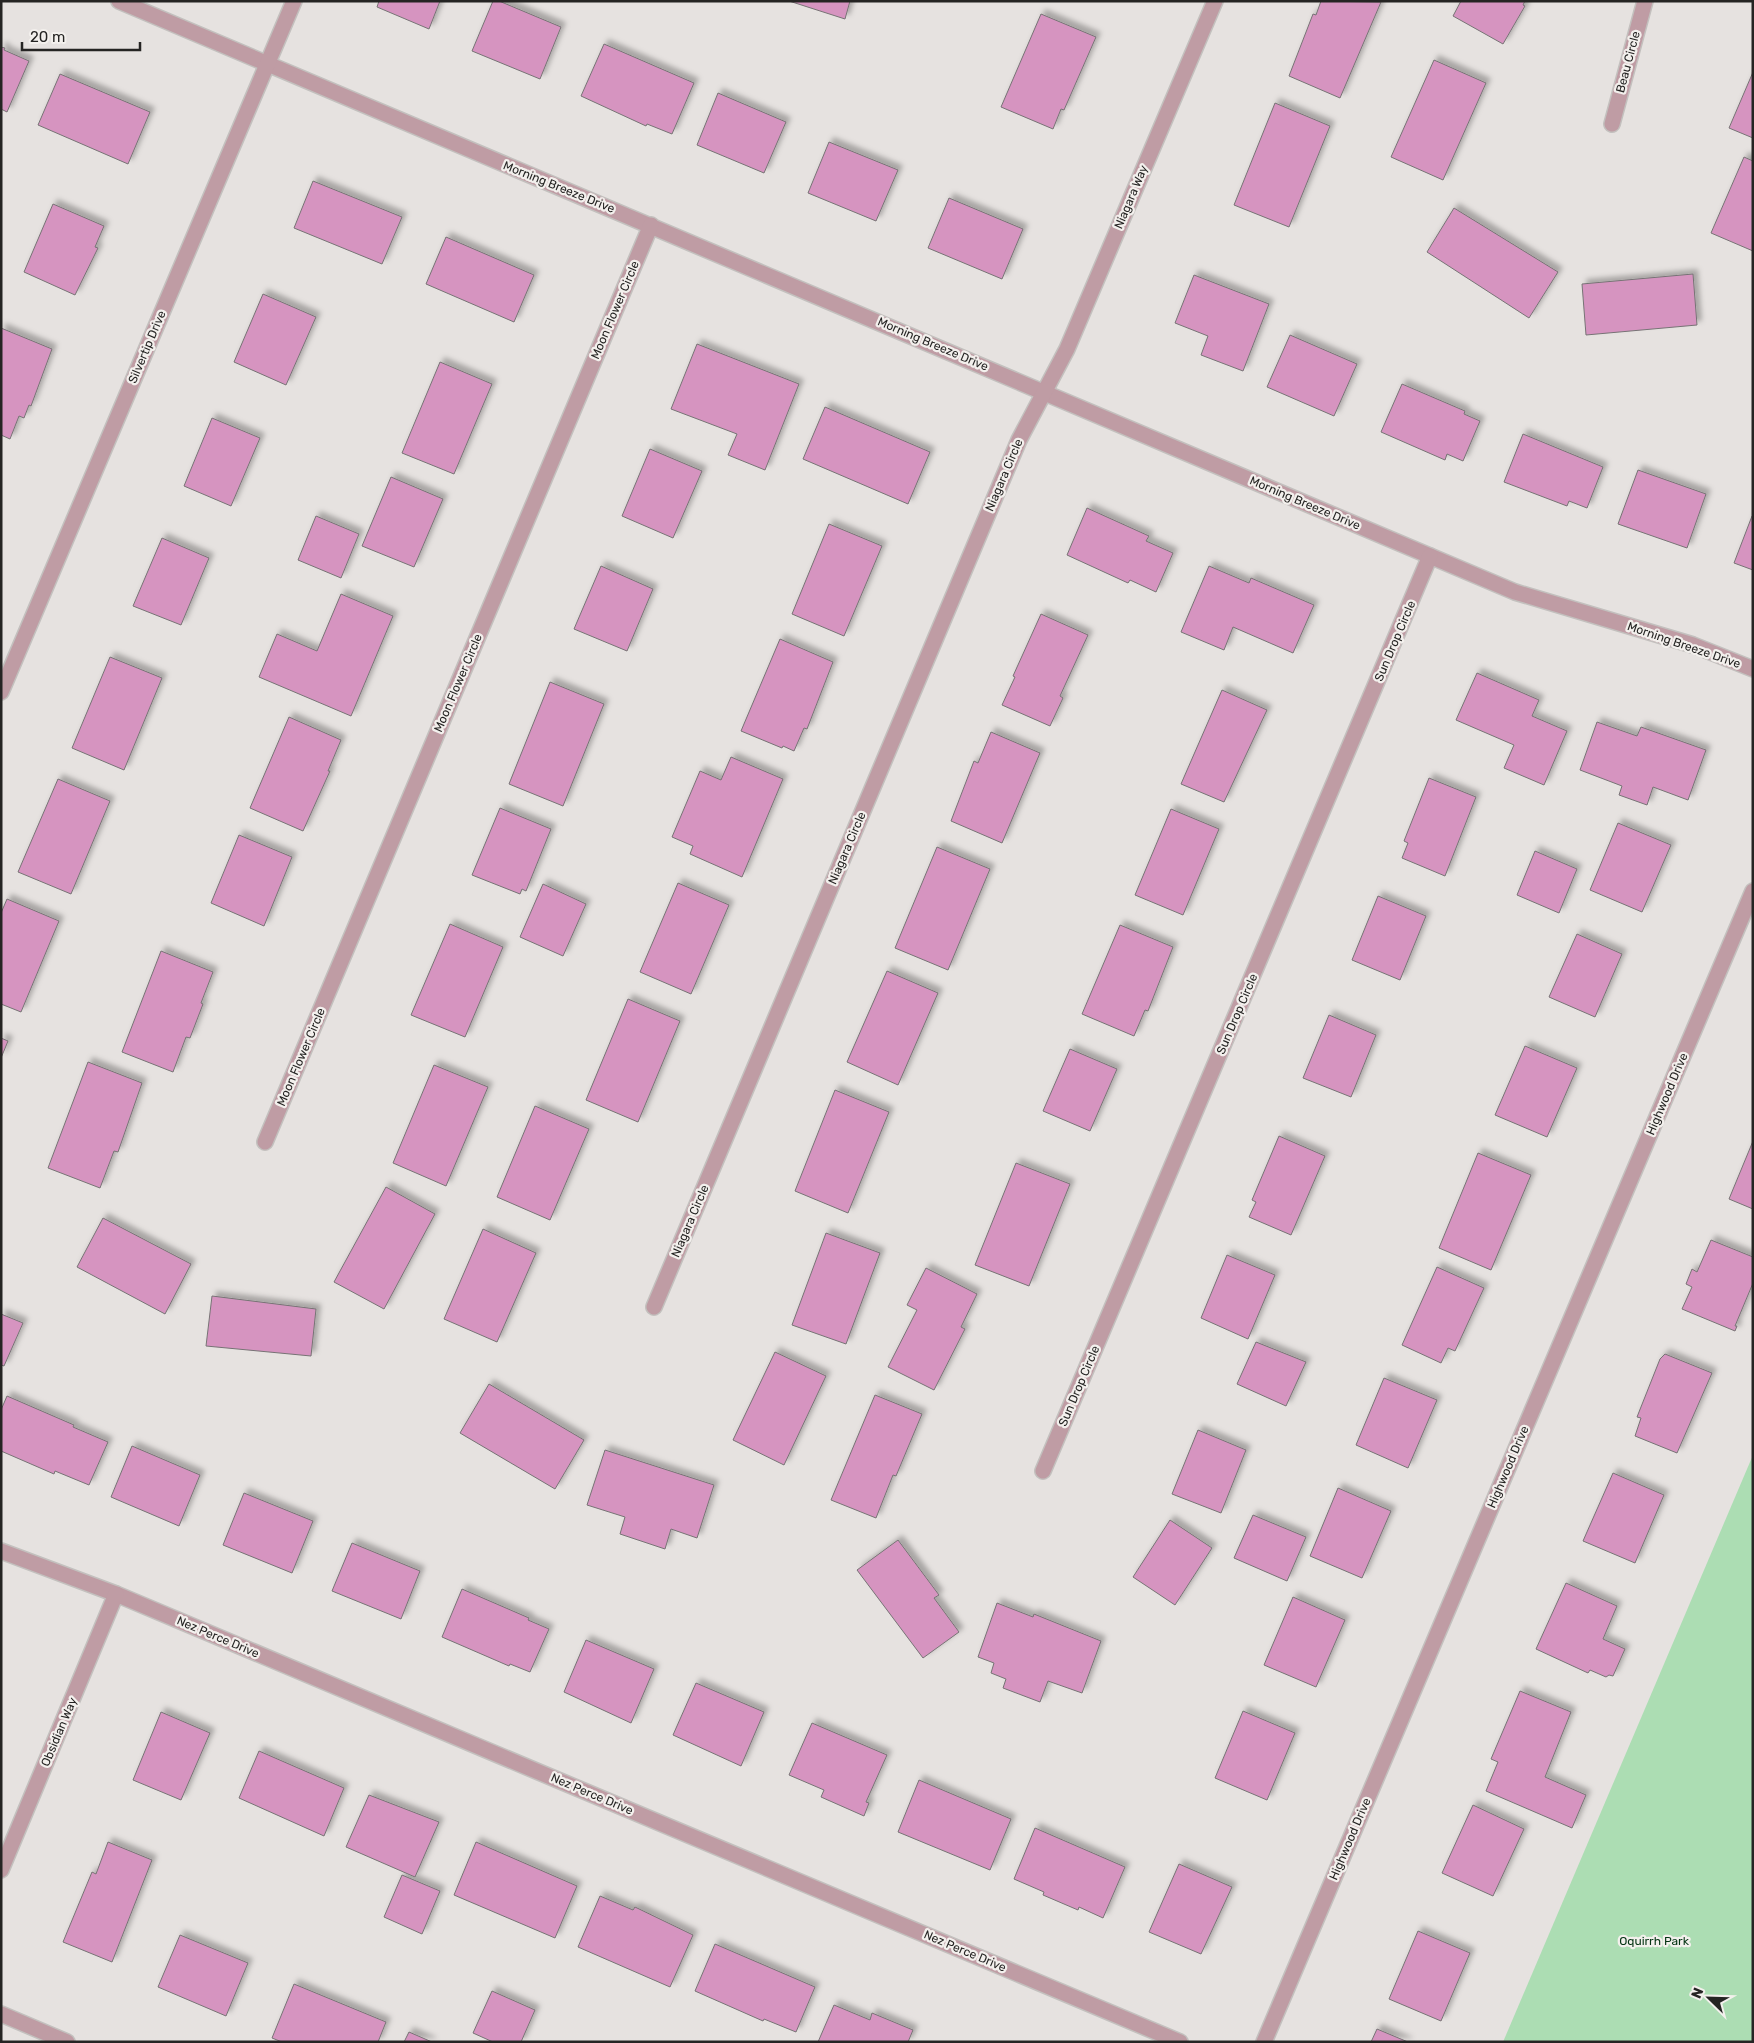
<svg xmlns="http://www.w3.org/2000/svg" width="1754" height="2043" viewBox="0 0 1754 2043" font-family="Rubik,sans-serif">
<defs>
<filter id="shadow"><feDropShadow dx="4.5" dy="-4.5" stdDeviation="2.5" flood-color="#0004"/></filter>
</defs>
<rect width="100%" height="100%" fill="#e6e2e0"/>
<path fill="#acddb3" d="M1753 1455V2042H1503Z"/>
<g fill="#d694c0" stroke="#777375" filter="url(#shadow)">
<path d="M379 1H440L429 29 377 7Z"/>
<path d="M493 1H499L561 27 540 79 472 51Z"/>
<path d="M789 1H850L845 19Z"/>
<path d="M1321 1 1381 2 1340 98 1289 76 1313 14 1316 15Z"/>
<path d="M1461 1H1525L1523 5 1525 6 1503 44 1453 16Z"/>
<path d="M1041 14 1096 37 1064 110 1061 109 1053 129 1001 107Z"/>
<path d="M604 44 694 83 672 134 647 124 646 126 581 96Z"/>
<path d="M1 47 5 48 4 50 29 61 7 112 1 109Z"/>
<path d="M1434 60 1486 83 1443 180 1391 157Z"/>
<path d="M1753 72V138L1729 128Z"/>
<path d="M60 74 150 112 128 164 38 125Z"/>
<path d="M718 93 786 122 764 173 697 145Z"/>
<path d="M1275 103 1330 126 1289 227 1234 205Z"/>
<path d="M829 142 898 170 876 221 808 193Z"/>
<path d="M1744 157 1753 161V251L1711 233Z"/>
<path d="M313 181 402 217 382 264 294 228Z"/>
<path d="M949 198 1023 229 1002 279 928 248Z"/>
<path d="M53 204 104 226 95 247 98 248 75 295 24 272Z"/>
<path d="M1454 208 1558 272 1529 318 1427 252Z"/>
<path d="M446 237 534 275 514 322 426 284Z"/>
<path d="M1693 274 1697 325 1586 335 1582 284Z"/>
<path d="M1194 275 1269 304 1243 371 1201 355 1208 336 1175 323Z"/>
<path d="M263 294 316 317 286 385 234 362Z"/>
<path d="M1 328 52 349 31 406 29 405 24 418 19 416 10 439 1 435Z"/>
<path d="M1290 335 1357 364 1334 416 1267 387Z"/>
<path d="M697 344 799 384 765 470 728 455 737 434 671 409Z"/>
<path d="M440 362 492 384 454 474 402 453Z"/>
<path d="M1402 384 1465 411 1464 414 1480 421 1463 461 1447 454 1445 460 1381 432Z"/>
<path d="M825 407 930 452 908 504 803 459Z"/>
<path d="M212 418 260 438 231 506 184 486Z"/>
<path d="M1523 434 1603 467 1587 508 1569 501 1567 506 1504 482Z"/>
<path d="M650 449 702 471 673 538 622 516Z"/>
<path d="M1638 470 1706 494 1687 548 1618 524Z"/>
<path d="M391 477 443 499 414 567 362 546Z"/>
<path d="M1087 508 1149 536 1146 541 1173 553 1156 592 1130 580 1128 583 1067 555Z"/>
<path d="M316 516 359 534 341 578 298 560Z"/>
<path d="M1752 516H1753V570L1734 563Z"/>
<path d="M829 524 882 546 844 636 792 614Z"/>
<path d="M162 538 209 558 181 625 133 606Z"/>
<path d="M601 566 653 589 627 651 574 629Z"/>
<path d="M1209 566 1249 583 1251 578 1314 605 1293 653 1233 627 1224 650 1181 632Z"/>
<path d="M341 594 393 616 351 716 259 677 277 634 317 651Z"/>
<path d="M1041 614 1088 635 1060 696 1063 698 1050 726 1002 705 1015 677 1013 676Z"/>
<path d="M780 639 833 662 807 729 804 728 794 751 783 746 782 748 741 731Z"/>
<path d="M110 657 162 678 124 770 72 748Z"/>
<path d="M1477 673 1539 700 1532 716 1567 731 1544 785 1504 768 1514 745 1456 720Z"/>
<path d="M550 682 604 704 563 806 509 784Z"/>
<path d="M1222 690 1267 710 1224 802 1181 784Z"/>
<path d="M289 717 341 740 328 771H330L303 831 250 808Z"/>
<path d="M1597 722 1637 736 1641 727 1706 750 1688 800 1653 787 1647 805 1619 795 1622 786 1580 770Z"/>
<path d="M991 732 1040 753 1002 843 951 821 974 761 978 763Z"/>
<path d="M731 757 783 779 742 877 690 854 693 846 672 837 700 771 721 780Z"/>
<path d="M1429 778 1476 797 1445 876 1402 858 1408 843 1404 841Z"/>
<path d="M58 779 110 801 71 894 18 872Z"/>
<path d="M500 808 551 829 526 891 522 889 520 894 472 875Z"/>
<path d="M1171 809 1219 829 1183 915 1135 895Z"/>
<path d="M1618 823 1671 845 1642 912 1590 890Z"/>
<path d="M239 835 292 857 264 926 211 903Z"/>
<path d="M937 847 990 869 948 970 895 948Z"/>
<path d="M1535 851 1577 869 1559 913 1517 895Z"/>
<path d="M678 883 729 905 691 994 640 972Z"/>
<path d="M543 884 586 904 563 956 520 937Z"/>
<path d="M1378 896 1426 916 1400 980 1352 960Z"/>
<path d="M7 899 59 921 21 1012 1 1004V913Z"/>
<path d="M450 924 503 947 465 1037 411 1015Z"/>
<path d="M1120 925 1173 947 1148 1011 1145 1010 1134 1036 1082 1014Z"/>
<path d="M1577 934 1622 954 1595 1017 1549 997Z"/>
<path d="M161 951 213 972 201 1003 203 1004 190 1038 186 1037 173 1072 122 1052Z"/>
<path d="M887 971 938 993 898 1085 847 1062Z"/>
<path d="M628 999 680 1021 638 1122 586 1100Z"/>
<path d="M1329 1015 1376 1035 1351 1097 1303 1078Z"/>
<path d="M1 1038 8 1041 1 1058Z"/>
<path d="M1525 1046 1577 1068 1547 1137 1495 1115Z"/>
<path d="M1070 1049 1117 1069 1090 1131 1043 1111Z"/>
<path d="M88 1062 142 1083 118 1152 114 1151 100 1188 48 1168Z"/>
<path d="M434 1065 488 1087 446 1186 393 1163Z"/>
<path d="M835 1090 889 1112 848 1213 795 1191Z"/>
<path d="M535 1106 589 1129 550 1220 497 1197Z"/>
<path d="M1279 1136 1325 1156 1291 1235 1249 1217 1256 1202 1252 1200Z"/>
<path d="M1753 1141V1209L1729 1199Z"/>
<path d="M1478 1153 1531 1175 1491 1270 1439 1248Z"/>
<path d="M1016 1163 1070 1184 1029 1286 975 1265Z"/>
<path d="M386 1187 435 1214 384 1309 334 1282Z"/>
<path d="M103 1218 191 1264 165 1314 77 1267Z"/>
<path d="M483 1229 536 1253 497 1342 444 1319Z"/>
<path d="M826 1233 880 1253 846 1344 792 1325Z"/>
<path d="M1711 1240 1753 1257V1283L1735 1326H1737L1735 1331 1682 1309 1692 1287 1686 1284 1692 1269 1697 1272Z"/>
<path d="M1227 1255 1275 1275 1248 1339 1201 1318Z"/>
<path d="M1437 1267 1484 1288 1455 1351 1448 1348 1441 1363 1402 1345Z"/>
<path d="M926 1268 977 1294 961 1327 965 1329 934 1390 888 1367 917 1310 907 1305Z"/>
<path d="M212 1296 316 1309 311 1356 206 1346Z"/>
<path d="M1 1314 23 1323 4 1366 1 1365Z"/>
<path d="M1256 1342 1306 1362 1286 1406 1237 1384Z"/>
<path d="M775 1352 826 1376 784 1465 733 1440Z"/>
<path d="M1665 1354 1712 1373 1677 1453 1635 1436 1641 1418 1637 1417 1660 1359Z"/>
<path d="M1384 1378 1437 1400 1408 1468 1356 1445Z"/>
<path d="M489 1384 584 1440 555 1489 460 1433Z"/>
<path d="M875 1395 922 1414 896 1476 893 1475 876 1518 831 1500Z"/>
<path d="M7 1396 74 1425 73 1427 108 1442 89 1485 55 1471 54 1474 1 1451V1410Z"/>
<path d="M1198 1430 1246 1450 1221 1513 1172 1494Z"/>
<path d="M132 1446 200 1475 179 1526 111 1497Z"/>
<path d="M605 1450 714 1485 697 1538 671 1529 665 1549 620 1534 625 1517 587 1505Z"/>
<path d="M1613 1473 1664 1495 1635 1563 1583 1541Z"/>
<path d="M1338 1488 1391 1511 1362 1578 1310 1556Z"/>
<path d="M244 1493 313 1521 292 1573 223 1545Z"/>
<path d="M1253 1515 1306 1537 1287 1581 1234 1558Z"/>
<path d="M1170 1520 1212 1548 1175 1605 1133 1577Z"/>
<path d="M898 1540 939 1595 934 1598 959 1632 923 1658 857 1570Z"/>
<path d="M352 1543 420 1571 401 1619 332 1591Z"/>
<path d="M1566 1583 1617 1606 1603 1639 1625 1649 1613 1676 1609 1675 1606 1677 1590 1670 1588 1673 1536 1649Z"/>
<path d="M462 1589 529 1618 528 1620 549 1629 530 1672 510 1664 509 1666 442 1637Z"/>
<path d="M1293 1597 1345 1620 1316 1687 1264 1665Z"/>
<path d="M997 1603 1033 1617 1034 1614 1101 1641 1082 1693 1048 1681 1040 1702 1003 1688 1006 1679 991 1673 994 1663 978 1657Z"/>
<path d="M586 1640 654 1669 631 1723 564 1692Z"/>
<path d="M696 1683 764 1712 741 1766 673 1735Z"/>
<path d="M1520 1691 1571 1712 1545 1777 1586 1795 1572 1828 1486 1791 1498 1762 1491 1759Z"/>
<path d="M1243 1711 1295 1733 1267 1800 1215 1778Z"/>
<path d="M161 1712 210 1733 181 1800 133 1780Z"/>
<path d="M812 1723 887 1755 866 1802 869 1803 864 1816 821 1797 824 1790 789 1775Z"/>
<path d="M259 1751 344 1788 324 1836 239 1798Z"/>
<path d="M919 1780 1011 1819 990 1870 898 1832Z"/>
<path d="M369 1795 439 1822 415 1877 346 1847Z"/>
<path d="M1473 1805 1524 1829 1493 1896 1442 1873Z"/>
<path d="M1035 1828 1125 1867 1103 1918 1079 1907 1078 1910 1043 1895 1044 1892 1014 1879Z"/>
<path d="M108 1842 152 1860 112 1962 63 1942 92 1872 96 1874Z"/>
<path d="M476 1842 577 1886 555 1938 454 1895Z"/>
<path d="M1179 1864 1232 1887 1201 1954 1149 1932Z"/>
<path d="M402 1875 440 1891 422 1934 384 1917Z"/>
<path d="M600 1896 633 1910 635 1907 693 1935 670 1987 578 1947Z"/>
<path d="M1418 1931 1470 1953 1441 2021 1389 1999Z"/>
<path d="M180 1935 248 1963 226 2016 158 1987Z"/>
<path d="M715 1944 815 1987 796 2032 764 2019 763 2021 695 1991Z"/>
<path d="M294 1984 386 2022 378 2042H282L272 2038Z"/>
<path d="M492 1991 535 2010 521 2042H493L473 2033Z"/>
<path d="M834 2005 870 2020 872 2013 913 2030 908 2042H818Z"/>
<path d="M1377 2029 1408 2042H1371Z"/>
<path d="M409 2032 432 2042H404Z"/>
</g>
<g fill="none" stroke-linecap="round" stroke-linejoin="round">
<defs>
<g id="minor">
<path d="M119 1 1515 592 1693 645 1753 669"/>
<path d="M1612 124 1645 1"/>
<path d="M1 692 294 1"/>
<path d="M265 1142 651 225"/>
<path d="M654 1307 1019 440 1067 349 1215 1"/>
<path d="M1043 1471 1430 556"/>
<path d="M1 1551 116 1594 1180 2042"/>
<path d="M1 1870 116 1594"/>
<path d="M1 2014 67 2042"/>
<path d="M1264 2042 1753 891"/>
</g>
</defs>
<use href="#minor" stroke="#c3c0be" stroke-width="18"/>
<use href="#minor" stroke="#bf9ca4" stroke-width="15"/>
</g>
<g text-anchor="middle" stroke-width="4.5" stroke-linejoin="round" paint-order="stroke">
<g font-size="12" fill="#252423" stroke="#f3f0ed">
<text transform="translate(1628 62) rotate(-75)" y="4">Beau Circle</text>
<text transform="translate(559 187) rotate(22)" y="4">Morning Breeze Drive</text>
<text transform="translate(1131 197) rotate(-67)" y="4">Niagara Way</text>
<text transform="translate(615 310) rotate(-67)" y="4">Moon Flower Circle</text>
<text transform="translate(933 344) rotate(23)" y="4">Morning Breeze Drive</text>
<text transform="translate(147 347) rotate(-67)" y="4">Silvertip Drive</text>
<text transform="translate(1004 475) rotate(-67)" y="4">Niagara Circle</text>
<text transform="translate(1305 503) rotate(23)" y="4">Morning Breeze Drive</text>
<text transform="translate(1395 641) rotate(-67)" y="4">Sun Drop Circle</text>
<text transform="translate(1684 645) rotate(19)" y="4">Morning Breeze Drive</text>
<text transform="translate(458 683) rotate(-67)" y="4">Moon Flower Circle</text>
<text transform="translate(847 848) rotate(-67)" y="4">Niagara Circle</text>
<text transform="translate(1237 1014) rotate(-67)" y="4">Sun Drop Circle</text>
<text transform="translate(301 1057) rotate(-67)" y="4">Moon Flower Circle</text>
<text transform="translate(1667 1094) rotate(-67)" y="4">Highwood Drive</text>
<text transform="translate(690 1221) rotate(-67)" y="4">Niagara Circle</text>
<text transform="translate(1079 1386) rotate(-67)" y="4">Sun Drop Circle</text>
<text transform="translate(1508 1467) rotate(-67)" y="4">Highwood Drive</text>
<text transform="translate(218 1637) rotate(23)" y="4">Nez Perce Drive</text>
<text transform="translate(59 1732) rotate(-67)" y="4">Obsidian Way</text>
<text transform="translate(592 1794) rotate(23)" y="4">Nez Perce Drive</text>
<text transform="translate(1350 1839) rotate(-67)" y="4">Highwood Drive</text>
<text transform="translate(965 1951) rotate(23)" y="4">Nez Perce Drive</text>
</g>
<g font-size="12" fill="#033312" stroke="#f3f0ed">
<text x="1654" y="1945">Oquirrh Park</text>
</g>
</g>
<rect width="1754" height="2043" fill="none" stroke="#252423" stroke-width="5"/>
<g transform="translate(1709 1998) rotate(293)" stroke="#f3f0ed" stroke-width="4" paint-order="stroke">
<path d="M0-4L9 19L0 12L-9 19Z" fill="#252423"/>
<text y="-8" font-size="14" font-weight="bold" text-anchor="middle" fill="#252423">N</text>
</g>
<path d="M22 42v8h118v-8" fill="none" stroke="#252423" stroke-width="2.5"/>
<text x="30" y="42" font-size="15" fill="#252423" stroke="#f3f0ed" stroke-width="4" paint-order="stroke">20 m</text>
</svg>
